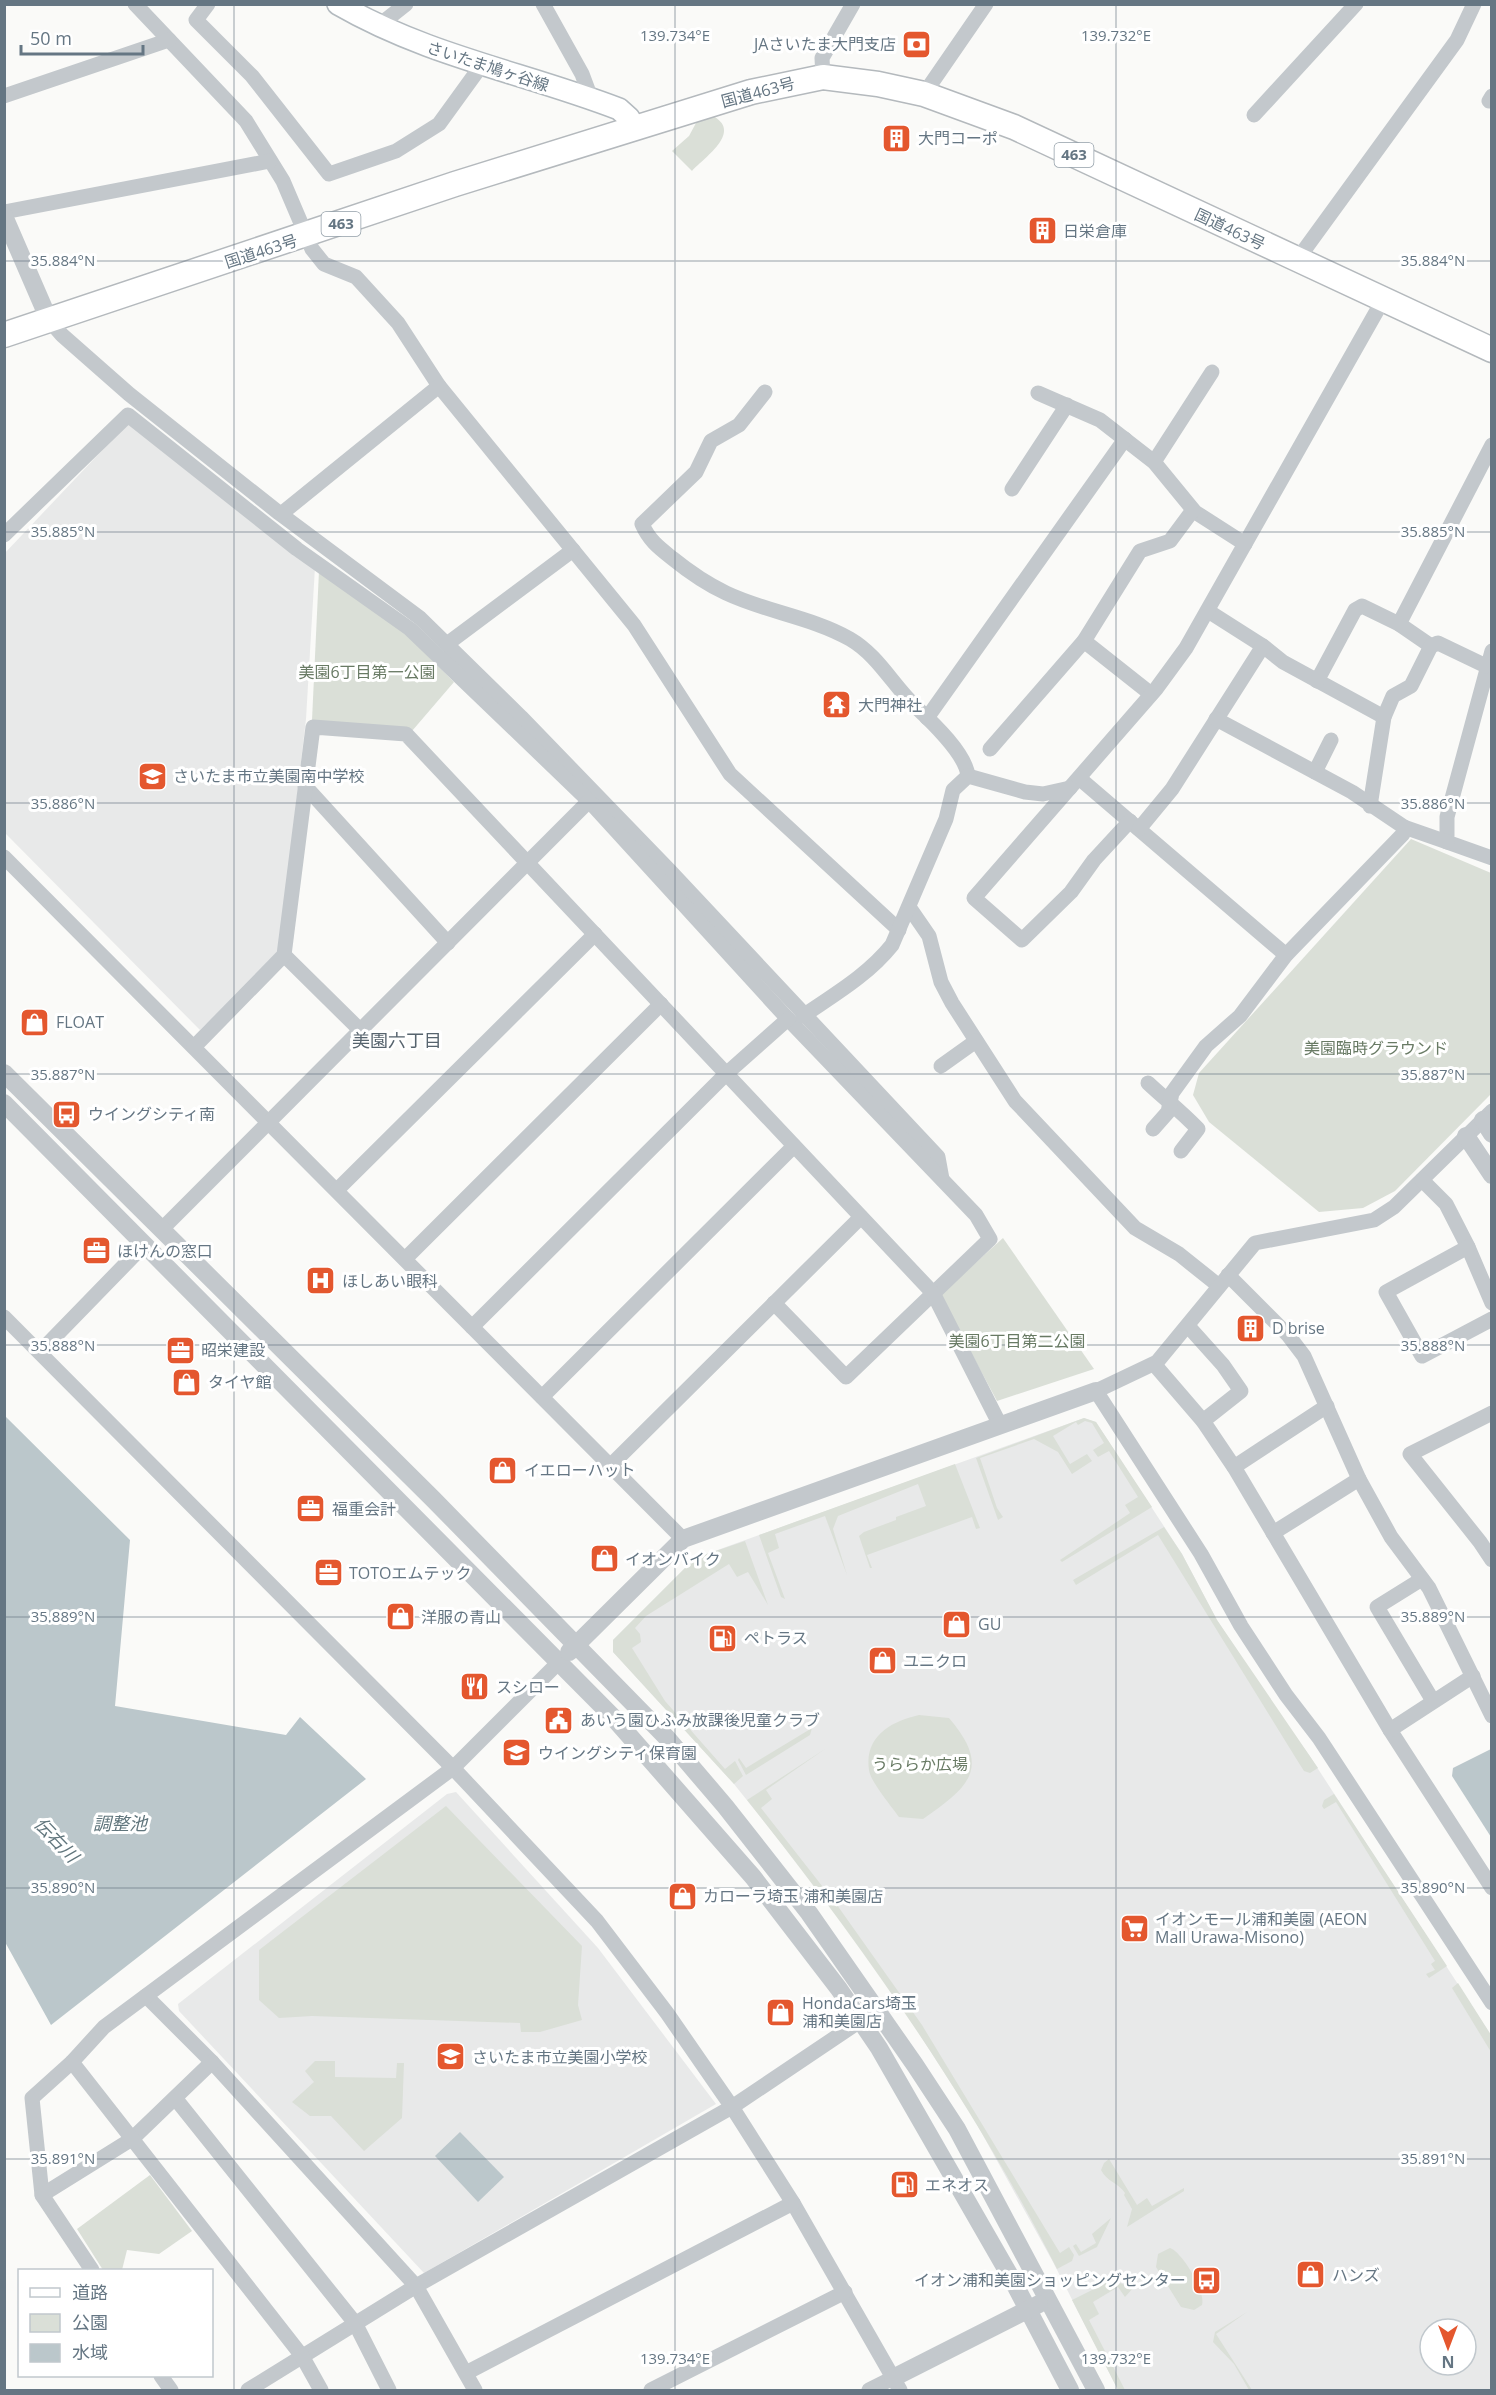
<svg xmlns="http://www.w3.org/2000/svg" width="1496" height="2395" viewBox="0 0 1496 2395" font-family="'Open Sans','Noto Sans JP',sans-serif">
<rect width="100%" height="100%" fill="#fafaf8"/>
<g fill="#e8e9e9" fill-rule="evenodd">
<path d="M129 422 315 567 306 719 279 950 200 1030 5 833 4 554Z"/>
<path d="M1084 1418 1096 1422 1182 1554 1217 1620 1273 1705 1309 1755 1491 2035V2390H1118L1053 2262 974 2119 893 1993 817 1888 734 1784 613 1652V1640L690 1563 701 1556ZM1430 2329H1466V2365H1430Z"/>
<path d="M456 1792 598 1948 716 2104 424 2273 179 2011 178 2004 447 1794Z"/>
</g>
<g fill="#dadfd7">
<path d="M711 115C744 131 706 156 692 171L672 151 689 136 696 123 695 118Z"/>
<path d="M319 571 407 635 454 682 412 731 312 720Z"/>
<path d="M1411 839 1491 873V1094L1395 1191 1363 1208 1319 1212 1209 1122 1193 1095 1199 1073Z"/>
<path d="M1003 1238 1094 1369 997 1401 940 1295Z"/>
<path d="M1084 1418 1096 1422 1152 1507 1062 1562 1060 1560 1130 1513 1125 1505 1138 1497 1109 1451 1098 1457 1093 1450 1104 1443 1092 1423 1085 1421 1078 1425 1076 1422 1053 1436 1070 1464 1087 1454 1092 1461 1072 1474 1058 1452 1034 1439 980 1458 997 1508 1003 1517 998 1520 976 1458Z"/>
<path d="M955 1464 980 1528 976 1529 972 1517 867 1555 872 1568H870L859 1536 864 1532 896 1520V1517L926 1506 918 1484 838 1516 833 1529 847 1575 825 1516 775 1534 779 1548 768 1553 785 1599 781 1597 759 1535Z"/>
<path d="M1164 1527 1182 1554 1217 1620 1318 1768 1310 1773 1304 1771 1297 1760 1158 1535 1076 1585 1073 1580Z"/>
<path d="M745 1541 768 1605 748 1572 737 1577 729 1564 646 1616 635 1628 640 1634 641 1642 632 1648 665 1701 725 1769 735 1761 743 1776 734 1784 613 1652V1640L690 1563 701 1556Z"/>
<path d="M919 1715 949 1718C992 1768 969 1787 923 1819L899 1817C892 1807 870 1781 869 1770 864 1736 892 1721 919 1715Z"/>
<path d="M812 1728 810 1735 746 1775 738 1760 739 1758 746 1768Z"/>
<path d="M825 1749 766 1790 772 1799 761 1808 837 1905 922 2025 1060 2253 1069 2247 1074 2255 1072 2261 1057 2269C972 2101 864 1947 747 1800Z"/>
<path d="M1334 1794 1447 1966 1429 1978 1426 1974 1435 1970 1431 1964 1435 1961 1336 1802 1324 1809 1322 1806 1324 1800Z"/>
<path d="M446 1806 582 1946 578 2005 582 2020 540 2032H521L520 2023 312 2016 279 2018 259 2000V1950Z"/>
<path d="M1458 1983 1491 2035V2052L1452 1988Z"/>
<path d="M315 2061H335V2077L396 2078 397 2063H404L402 2118 364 2151 331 2116H310L292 2102 314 2082 305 2071Z"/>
<path d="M1109 2159 1137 2205 1147 2198 1152 2206 1184 2188V2191L1127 2227 1132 2209 1124 2195 1125 2193C1119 2183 1107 2182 1101 2170L1104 2163Z"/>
<path d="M150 2175 192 2231 159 2254 127 2250 122 2270H103L77 2229Z"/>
<path d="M1111 2218 1097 2247 1079 2256 1073 2246 1076 2244 1081 2252 1096 2243 1092 2234Z"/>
<path d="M1170 2248C1182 2252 1206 2292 1202 2305L1194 2310 1181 2307 1156 2267 1158 2254Z"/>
<path d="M1106 2283H1120L1133 2288 1125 2297 1118 2287 1093 2302 1099 2314 1089 2320 1125 2390H1118L1072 2300Z"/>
<path d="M1247 2312 1216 2334 1252 2390H1249L1234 2364 1213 2342 1215 2332Z"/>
</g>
<g fill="#bbc7cb">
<path d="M5 1416 130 1540 115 1706 286 1735 300 1717 366 1779 51 2025 5 1942Z"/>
<path d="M1491 1749V1837L1452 1776 1453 1768Z"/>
<path d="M460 2132 504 2177 478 2202 435 2156Z"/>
</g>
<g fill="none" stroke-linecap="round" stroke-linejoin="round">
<defs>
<path id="secondary" d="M338 4C430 57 523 72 619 109L629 118 634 128"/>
<path id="trunk" d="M4 335 455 184 751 92 823 77 878 84 924 94 1014 127 1492 350"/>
</defs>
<use href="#secondary" stroke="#b3babf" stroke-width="24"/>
<use href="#trunk" stroke="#b4b9bd" stroke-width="27"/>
<g stroke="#c3c8cc" stroke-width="15">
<path d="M135 4 246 121 283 181 312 249 324 264 356 277 398 323 439 386 634 625 730 774 899 930"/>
<path d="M208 4 196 20 252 76 329 174 396 151 439 124 481 66"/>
<path d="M543 4 582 74 591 98"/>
<path d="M377 27 406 4"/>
<path d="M823 77 822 58 853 4"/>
<path d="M924 94 986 4"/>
<path d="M4 96 169 40"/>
<path d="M1489 101 1492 96"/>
<path d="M1254 115 1356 4"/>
<path d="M4 212 270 161"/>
<path d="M1297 260 1457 40 1474 4"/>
<path d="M49 320 62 335 129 394 279 513 420 618 521 717 670 871 938 1157 942 1179"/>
<path d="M765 392 739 425 711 441 696 472 642 524C649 540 658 547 672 558 688 571 707 584 726 593 766 612 811 617 850 639 879 656 893 686 917 708 933 723 966 754 968 776"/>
<path d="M1038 393 1100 420 1154 462 1195 512 1245 544"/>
<path d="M1154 462 1212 372"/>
<path d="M1012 489 1067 405"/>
<path d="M281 514 439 386"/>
<path d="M4 535 128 415 297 549 410 629 589 801 788 1019 976 1215 990 1239 846 1377 774 1303"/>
<path d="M1208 611 1263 646 1283 662 1384 717"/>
<path d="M1399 624 1492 445"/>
<path d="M1084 641 1151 694"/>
<path d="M447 644 573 550"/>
<path d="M1492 651 1447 817V842L1492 858"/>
<path d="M1317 681 1355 610 1362 606 1399 624 1431 646"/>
<path d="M927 718 1125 439"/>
<path d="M990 749 1084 641 1140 551 1170 541 1193 510"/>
<path d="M1315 772 1331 740"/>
<path d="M1079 778 1286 955"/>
<path d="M305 786 448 943"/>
<path d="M1370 806 1384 717 1393 696 1411 686 1431 646 1438 643 1486 666"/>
<path d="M1130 821 1094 860 1071 892 1022 940 974 898 1156 689 1186 648 1383 300"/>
<path d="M1404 827 1447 842"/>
<path d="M1139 829 1172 789 1263 646"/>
<path d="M4 857 683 1539"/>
<path d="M909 907 929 936 941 982 952 1003 1015 1101 1135 1228 1179 1254 1219 1286"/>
<path d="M284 955 360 1030"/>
<path d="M803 1016C835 994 868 975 892 945L946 819 953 790 968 776 1025 792 1043 794 1070 788"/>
<path d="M194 1047 284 955 313 727 406 734 933 1293 1000 1425"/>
<path d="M941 1066 976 1041"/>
<path d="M1148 1083C1165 1099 1182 1112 1198 1129L1181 1151"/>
<path d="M1492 1111 1394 1207 1374 1220 1255 1243 1157 1362 1096 1391 1201 1554 1241 1626 1286 1695 1319 1738 1492 2003"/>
<path d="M1153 1129 1168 1112 1172 1093 1206 1046 1240 1016 1286 955 1403 834 1404 827 1352 792 1216 719"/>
<path d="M1422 1180 1446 1204 1468 1247 1492 1303"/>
<path d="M337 1190 595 934"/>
<path d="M161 1230 589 801"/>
<path d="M1468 1247 1386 1292 1422 1356 1492 1319"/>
<path d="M405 1259 661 1004"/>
<path d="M1228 1275 1288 1335 1304 1356 1359 1479 1391 1537 1429 1588 1492 1716"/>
<path d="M4 1317 453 1768 597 1921 667 2013 732 2107 793 2203 900 2390"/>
<path d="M1188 1326 1223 1365 1241 1391 1203 1421"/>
<path d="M472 1327 726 1074 788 1019"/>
<path d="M40 1352 145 1244"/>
<path d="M1154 1364 1203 1421 1234 1467 1390 1730 1492 1888"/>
<path d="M542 1397 794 1146"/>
<path d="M1492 1413 1410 1454 1480 1542 1492 1560"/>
<path d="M610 1466 861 1217"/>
<path d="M1234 1467 1327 1406"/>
<path d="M1273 1533 1359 1479"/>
<path d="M1422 1579 1377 1607 1433 1701"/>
<path d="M1390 1730 1473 1676"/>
<path d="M146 1996 212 2062 416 2286 475 2390"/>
<path d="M72 2062 32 2098 42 2195 92 2270"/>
<path d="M175 2098 355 2323 389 2390"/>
<path d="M42 2195 132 2139 212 2062"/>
<path d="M466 2373 793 2203"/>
<path d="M161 2376 171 2390"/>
<path d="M248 2390 416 2286 732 2107 860 2021"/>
<path d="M321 2390 302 2356 72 2062 104 2027 453 1768 559 1662"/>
<path d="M651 2390 845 2292"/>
<path d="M869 2390 893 2378"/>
</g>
<g stroke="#c3c8cc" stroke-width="18">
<path d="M4 216 49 320"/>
<path d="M4 1073 433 1499 667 1738 725 1806 809 1913 915 2065 957 2129 1096 2390"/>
<path d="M4 1103 612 1716 753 1877 839 1989 879 2048 1013 2281 1070 2390"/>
<path d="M1483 1120 1492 1134"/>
<path d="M1466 1136 1492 1175"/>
<path d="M569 1652 683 1539 1096 1391"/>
<path d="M893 2378 1039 2304"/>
</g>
<use href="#secondary" stroke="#fff" stroke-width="21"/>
<use href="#trunk" stroke="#fff" stroke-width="24"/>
</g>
<path fill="none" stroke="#657683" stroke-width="1.5" stroke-opacity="0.45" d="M234 4V2390M675 4V2390M1116 4V2390M4 261H1492M4 532H1492M4 803H1492M4 1074H1492M4 1345H1492M4 1617H1492M4 1888H1492M4 2159H1492"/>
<defs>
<symbol id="bank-square" viewBox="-11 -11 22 22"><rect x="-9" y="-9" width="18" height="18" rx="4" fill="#e4572e" stroke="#fff"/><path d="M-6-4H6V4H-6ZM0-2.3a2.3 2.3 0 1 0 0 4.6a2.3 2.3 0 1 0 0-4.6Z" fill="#fff"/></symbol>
<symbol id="building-square" viewBox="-11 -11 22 22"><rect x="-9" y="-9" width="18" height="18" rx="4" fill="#e4572e" stroke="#fff"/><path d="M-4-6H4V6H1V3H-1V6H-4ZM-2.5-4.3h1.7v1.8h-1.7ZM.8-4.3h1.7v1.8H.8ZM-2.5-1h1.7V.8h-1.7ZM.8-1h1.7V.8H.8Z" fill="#fff"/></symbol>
<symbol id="temple-square" viewBox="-11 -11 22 22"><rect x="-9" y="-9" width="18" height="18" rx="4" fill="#e4572e" stroke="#fff"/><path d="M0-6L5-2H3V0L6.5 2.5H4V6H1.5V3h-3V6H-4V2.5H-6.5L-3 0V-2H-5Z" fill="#fff"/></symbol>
<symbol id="school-square" viewBox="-11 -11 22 22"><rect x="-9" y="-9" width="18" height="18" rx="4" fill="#e4572e" stroke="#fff"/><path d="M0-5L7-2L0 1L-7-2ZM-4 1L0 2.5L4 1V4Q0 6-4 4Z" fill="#fff"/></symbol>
<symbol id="shop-square" viewBox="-11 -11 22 22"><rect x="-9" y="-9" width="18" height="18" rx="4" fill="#e4572e" stroke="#fff"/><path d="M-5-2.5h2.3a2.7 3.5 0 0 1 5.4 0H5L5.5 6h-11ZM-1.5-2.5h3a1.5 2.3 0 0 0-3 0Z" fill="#fff"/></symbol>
<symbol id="bus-square" viewBox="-11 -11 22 22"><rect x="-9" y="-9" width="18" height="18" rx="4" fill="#e4572e" stroke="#fff"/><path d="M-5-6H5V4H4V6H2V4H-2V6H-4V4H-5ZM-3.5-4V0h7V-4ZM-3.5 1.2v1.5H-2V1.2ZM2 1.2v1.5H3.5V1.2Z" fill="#fff"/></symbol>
<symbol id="office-square" viewBox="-11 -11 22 22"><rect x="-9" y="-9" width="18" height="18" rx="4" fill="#e4572e" stroke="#fff"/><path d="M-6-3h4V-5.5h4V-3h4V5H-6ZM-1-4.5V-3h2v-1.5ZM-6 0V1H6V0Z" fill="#fff"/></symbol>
<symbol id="hospital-square" viewBox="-11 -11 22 22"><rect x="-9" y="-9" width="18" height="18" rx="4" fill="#e4572e" stroke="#fff"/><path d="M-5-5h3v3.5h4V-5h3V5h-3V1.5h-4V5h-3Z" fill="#fff"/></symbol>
<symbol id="fuel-square" viewBox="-11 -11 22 22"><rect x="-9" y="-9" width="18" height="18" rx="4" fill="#e4572e" stroke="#fff"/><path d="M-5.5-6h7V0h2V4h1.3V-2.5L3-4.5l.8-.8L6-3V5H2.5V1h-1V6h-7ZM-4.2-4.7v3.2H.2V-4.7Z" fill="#fff"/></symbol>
<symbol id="restaurant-square" viewBox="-11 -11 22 22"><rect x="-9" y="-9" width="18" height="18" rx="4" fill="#e4572e" stroke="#fff"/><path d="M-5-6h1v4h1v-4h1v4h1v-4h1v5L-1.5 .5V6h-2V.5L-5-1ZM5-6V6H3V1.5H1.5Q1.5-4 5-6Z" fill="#fff"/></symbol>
<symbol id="civic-square" viewBox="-11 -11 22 22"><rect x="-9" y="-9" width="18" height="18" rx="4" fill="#e4572e" stroke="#fff"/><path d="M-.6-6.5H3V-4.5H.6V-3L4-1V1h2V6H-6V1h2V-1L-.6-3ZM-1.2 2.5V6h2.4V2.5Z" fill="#fff"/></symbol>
<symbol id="supermarket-square" viewBox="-11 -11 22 22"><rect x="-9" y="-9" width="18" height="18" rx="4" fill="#e4572e" stroke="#fff"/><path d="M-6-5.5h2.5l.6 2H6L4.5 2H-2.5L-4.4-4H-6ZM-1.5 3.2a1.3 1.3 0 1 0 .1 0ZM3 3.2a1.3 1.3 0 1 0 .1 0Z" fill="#fff"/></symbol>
</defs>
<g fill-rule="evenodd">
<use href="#bank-square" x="900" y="28" width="33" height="33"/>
<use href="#building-square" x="880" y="122" width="33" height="33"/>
<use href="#building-square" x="1026" y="214" width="33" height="33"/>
<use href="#temple-square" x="820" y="688" width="33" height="33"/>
<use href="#school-square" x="136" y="760" width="33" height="33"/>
<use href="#shop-square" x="18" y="1006" width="33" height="33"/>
<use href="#bus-square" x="50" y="1098" width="33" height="33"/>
<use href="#office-square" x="80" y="1234" width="33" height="33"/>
<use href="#hospital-square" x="304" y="1264" width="33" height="33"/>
<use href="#building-square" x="1234" y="1312" width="33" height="33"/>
<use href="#office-square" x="164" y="1334" width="33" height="33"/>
<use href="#shop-square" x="170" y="1366" width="33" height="33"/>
<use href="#shop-square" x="486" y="1454" width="33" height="33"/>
<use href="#office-square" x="294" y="1492" width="33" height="33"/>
<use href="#shop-square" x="588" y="1542" width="33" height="33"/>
<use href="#office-square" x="312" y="1556" width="33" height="33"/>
<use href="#shop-square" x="384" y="1600" width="33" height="33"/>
<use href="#shop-square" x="940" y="1608" width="33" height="33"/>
<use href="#fuel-square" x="706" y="1622" width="33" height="33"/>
<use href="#shop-square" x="866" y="1644" width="33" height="33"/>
<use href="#restaurant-square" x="458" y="1670" width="33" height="33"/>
<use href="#civic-square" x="542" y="1704" width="33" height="33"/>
<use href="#school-square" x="500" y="1736" width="33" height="33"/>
<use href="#shop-square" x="666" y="1880" width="33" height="33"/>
<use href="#supermarket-square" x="1118" y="1912" width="33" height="33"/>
<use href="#shop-square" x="764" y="1996" width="33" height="33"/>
<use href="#school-square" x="434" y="2040" width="33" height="33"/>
<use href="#fuel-square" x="888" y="2168" width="33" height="33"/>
<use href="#shop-square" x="1294" y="2258" width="33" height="33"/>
<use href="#bus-square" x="1190" y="2264" width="33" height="33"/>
</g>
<g text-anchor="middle" stroke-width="6" stroke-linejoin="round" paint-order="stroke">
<g fill="#fff" stroke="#939fa8" stroke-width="1.5">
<rect x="1054.5" y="143" width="39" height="24" rx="4.5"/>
<rect x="321.5" y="212" width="39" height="24" rx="4.5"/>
</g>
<g font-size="15" font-weight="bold" fill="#657683">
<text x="1074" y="160">463</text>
<text x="341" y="229">463</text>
</g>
<g font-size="16" fill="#657683" stroke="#fff" text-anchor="start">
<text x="896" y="50" text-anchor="end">JAさいたま大門支店</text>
<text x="918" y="144">大門コーポ</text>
<text x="1063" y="237">日栄倉庫</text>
<text x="858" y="711">大門神社</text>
<text x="173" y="782">さいたま市立美園南中学校</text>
<text x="56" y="1028">FLOAT</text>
<text x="88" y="1120">ウイングシティ南</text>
<text x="117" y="1257">ほけんの窓口</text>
<text x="342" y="1287">ほしあい眼科</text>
<text x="1272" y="1334">D brise</text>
<text x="201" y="1356">昭栄建設</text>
<text x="208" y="1388">タイヤ館</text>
<text x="524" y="1476">イエローハット</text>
<text x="332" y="1515">福重会計</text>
<text x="625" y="1565">イオンバイク</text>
<text x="349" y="1579">TOTOエムテック</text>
<text x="421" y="1623">洋服の青山</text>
<text x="978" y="1630">GU</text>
<text x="744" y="1644">ペトラス</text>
<text x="903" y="1667">ユニクロ</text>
<text x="496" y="1693">スシロー</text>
<text x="580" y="1726">あいう園ひふみ放課後児童クラブ</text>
<text x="538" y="1759">ウイングシティ保育園</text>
<text x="703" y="1902">カローラ埼玉 浦和美園店</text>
<text x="1155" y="1925">イオンモール浦和美園 (AEON<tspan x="1155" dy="18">Mall Urawa-Misono)</tspan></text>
<text x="802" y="2009">HondaCars埼玉<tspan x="802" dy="18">浦和美園店</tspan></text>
<text x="472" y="2063">さいたま市立美園小学校</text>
<text x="925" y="2191">エネオス</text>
<text x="1332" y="2281">ハンズ</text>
<text x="1186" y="2286" text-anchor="end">イオン浦和美園ショッピングセンター</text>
</g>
<g font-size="16" fill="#657683" stroke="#fff">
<text transform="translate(488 66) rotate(18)" y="6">さいたま鳩ヶ谷線</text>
<text transform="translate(758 92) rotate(-15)" y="6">国道463号</text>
<text transform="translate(1230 229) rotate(25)" y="6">国道463号</text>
<text transform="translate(261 251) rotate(-18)" y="6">国道463号</text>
</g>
<g font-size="16" fill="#687a64" stroke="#fff">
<text x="367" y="678">美園6丁目第一公園</text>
<text x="1376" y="1054">美園臨時グラウンド</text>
<text x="1017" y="1347">美園6丁目第二公園</text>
<text x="920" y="1770">うららか広場</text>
</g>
<g font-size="18" fill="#57646e" stroke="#fff">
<text x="397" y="1047">美園六丁目</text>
</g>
<g font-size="18" font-style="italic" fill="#60757c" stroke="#fff">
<text x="120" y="1830">調整池</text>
<text transform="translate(56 1840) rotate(46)" y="6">伝右川</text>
</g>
</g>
<g font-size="15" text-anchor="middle" fill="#657683" stroke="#fff" stroke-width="6" stroke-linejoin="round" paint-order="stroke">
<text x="675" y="41">139.734°E</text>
<text x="1116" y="41">139.732°E</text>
<text x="1433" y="266">35.884°N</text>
<text x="63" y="266">35.884°N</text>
<text x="1433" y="537">35.885°N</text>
<text x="63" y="537">35.885°N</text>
<text x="1433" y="809">35.886°N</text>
<text x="63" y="809">35.886°N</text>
<text x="1433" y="1080">35.887°N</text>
<text x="63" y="1080">35.887°N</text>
<text x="1433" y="1351">35.888°N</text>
<text x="63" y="1351">35.888°N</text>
<text x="1433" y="1622">35.889°N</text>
<text x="63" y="1622">35.889°N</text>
<text x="63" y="1893">35.890°N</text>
<text x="1433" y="1893">35.890°N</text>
<text x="63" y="2164">35.891°N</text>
<text x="1433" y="2164">35.891°N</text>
<text x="675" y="2364">139.734°E</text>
<text x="1116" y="2364">139.732°E</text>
</g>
<rect width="1496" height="2395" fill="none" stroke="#657683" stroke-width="12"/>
<rect x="18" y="2269" width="195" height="108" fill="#ffffff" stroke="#c1c8cd" stroke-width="1.5"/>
<rect x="30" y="2288" width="30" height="9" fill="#ffffff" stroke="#c1c8cd" stroke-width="1.5"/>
<text x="72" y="2299" font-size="18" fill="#657683">道路</text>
<rect x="30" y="2314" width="30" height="18" fill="#dadfd7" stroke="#c1c8cd" stroke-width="1.5"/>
<text x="72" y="2329" font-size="18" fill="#657683">公園</text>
<rect x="30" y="2344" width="30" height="18" fill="#bbc7cb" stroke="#c1c8cd" stroke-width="1.5"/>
<text x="72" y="2359" font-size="18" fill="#657683">水域</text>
<g transform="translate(1448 2347) rotate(180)"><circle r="28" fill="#ffffff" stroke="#c1c8cd" stroke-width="1.5"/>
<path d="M0-4.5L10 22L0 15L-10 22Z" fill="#e4572e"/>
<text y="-9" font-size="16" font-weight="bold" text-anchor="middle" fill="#657683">N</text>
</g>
<path d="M21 45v9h122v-9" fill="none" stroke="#657683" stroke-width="3"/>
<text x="30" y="45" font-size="18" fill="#657683" stroke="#ffffff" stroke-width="4.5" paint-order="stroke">50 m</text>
</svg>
